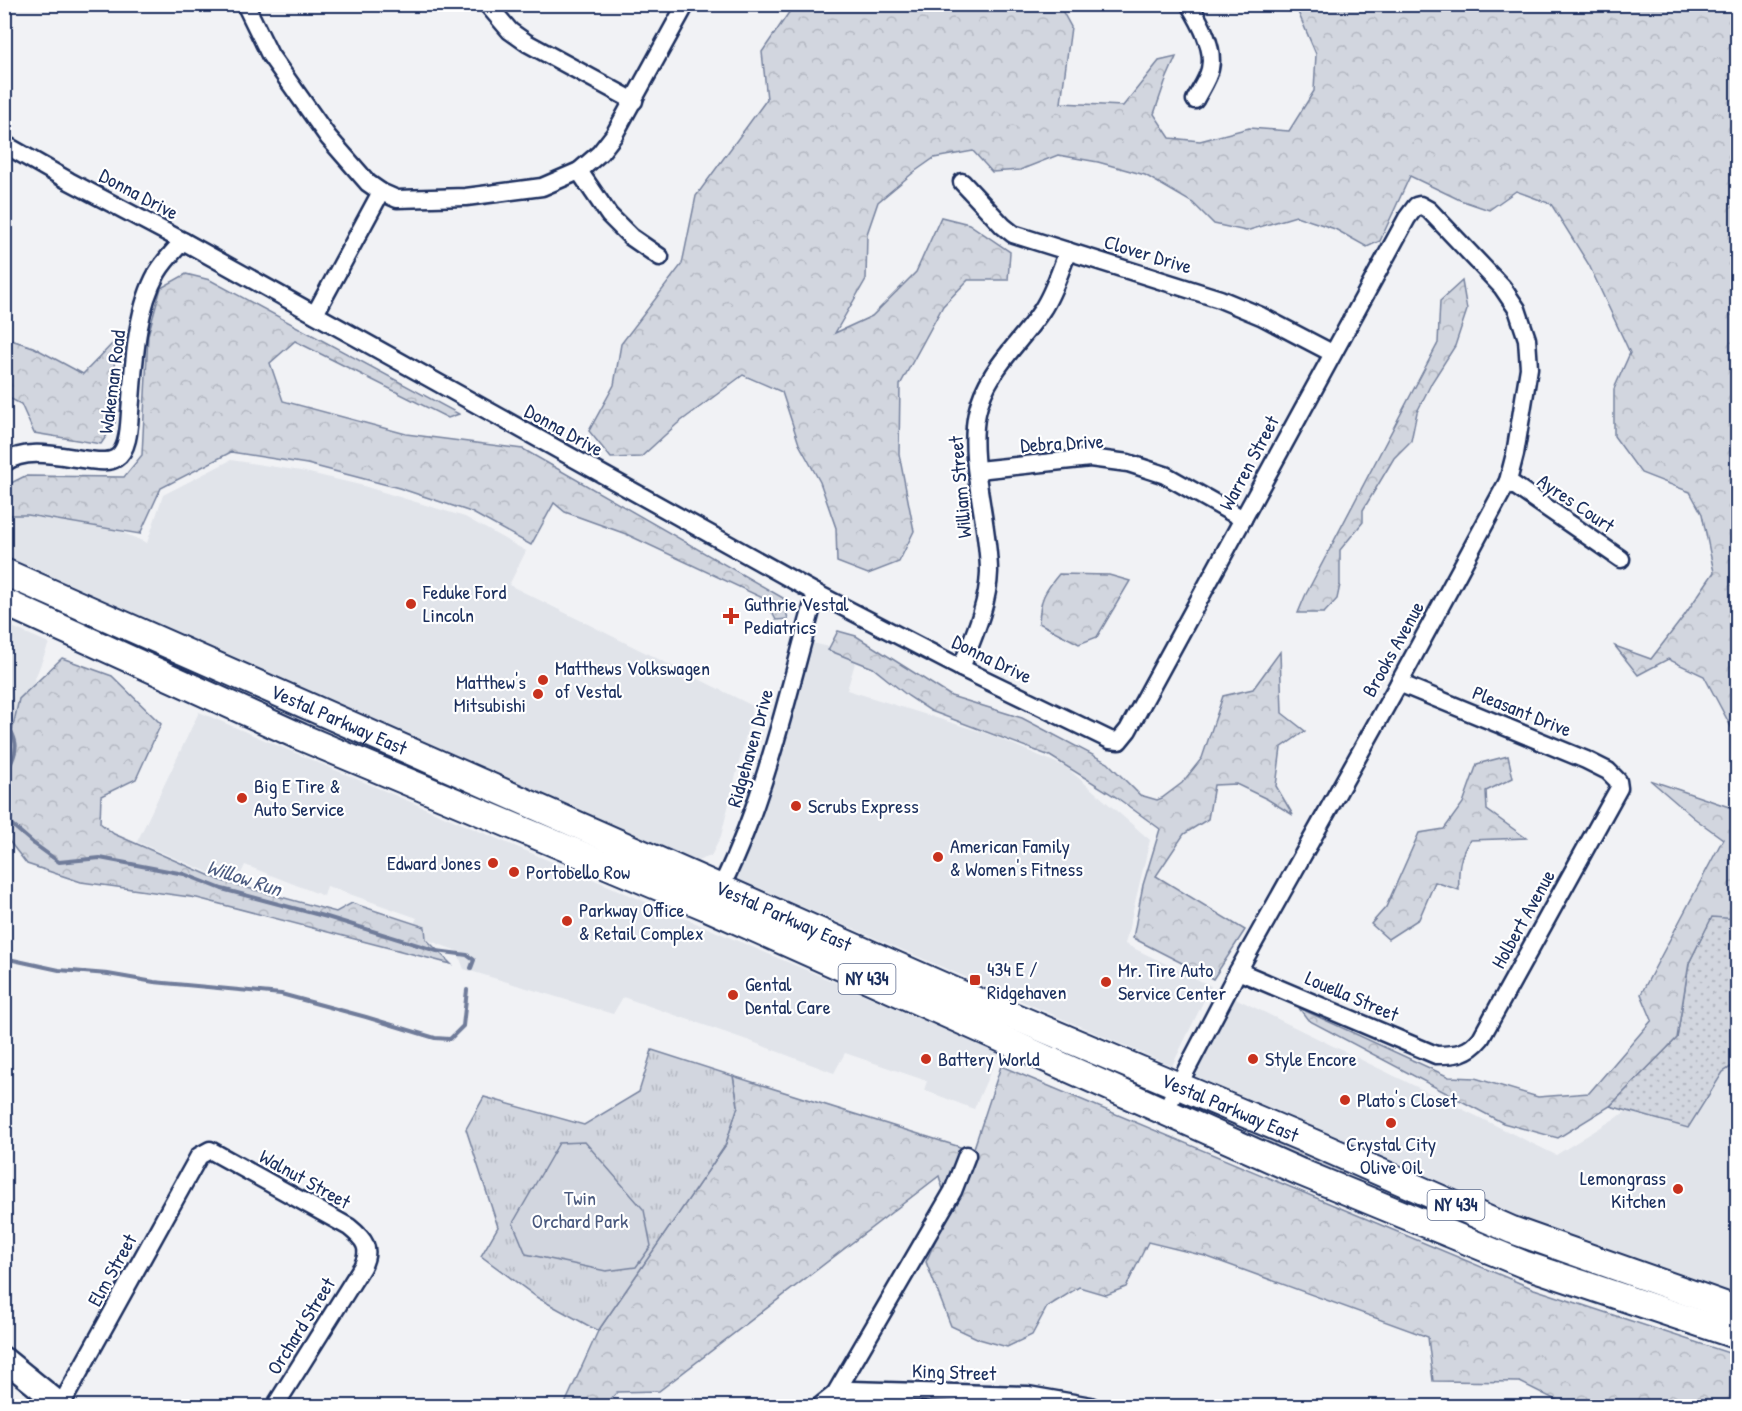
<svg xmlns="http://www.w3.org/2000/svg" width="1742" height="1411" viewBox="0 0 1742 1411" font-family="'Patrick Hand',sans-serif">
<defs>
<pattern id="grass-dots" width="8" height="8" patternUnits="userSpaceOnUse" patternTransform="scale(1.5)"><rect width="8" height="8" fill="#d2d6df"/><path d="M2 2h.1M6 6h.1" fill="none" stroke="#b4b8c2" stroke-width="1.8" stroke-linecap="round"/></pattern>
<pattern id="forest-crowns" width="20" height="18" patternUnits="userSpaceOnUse" patternTransform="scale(1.5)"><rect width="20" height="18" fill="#d2d6df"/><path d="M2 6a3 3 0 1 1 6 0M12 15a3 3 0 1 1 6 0" fill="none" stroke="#b4b8c2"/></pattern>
<pattern id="park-tufts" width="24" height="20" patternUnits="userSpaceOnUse" patternTransform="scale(1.5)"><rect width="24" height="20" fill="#d2d6df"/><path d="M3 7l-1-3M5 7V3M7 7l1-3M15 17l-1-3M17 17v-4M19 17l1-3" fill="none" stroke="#b4b8c2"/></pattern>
</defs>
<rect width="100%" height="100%" fill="#f1f2f5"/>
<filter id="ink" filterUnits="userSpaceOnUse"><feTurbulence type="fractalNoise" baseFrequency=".0167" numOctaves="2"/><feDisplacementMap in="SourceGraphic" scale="12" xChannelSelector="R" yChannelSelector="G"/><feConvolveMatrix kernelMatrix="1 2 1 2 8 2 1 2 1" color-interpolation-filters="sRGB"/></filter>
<g filter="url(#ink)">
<g fill="#e1e4ea">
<path d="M231 460 301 471 360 485 465 517 526 551 509 585 753 706 721 836 711 856 697 861 5 563 4 512 27 492 147 543 163 495Z"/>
<path d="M5 624 49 643 5 755Z"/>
<path d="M807 642 858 653 847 690 991 735 1066 767 1150 840 1125 944 1211 986 1172 1066 733 877 757 832Z"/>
<path d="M199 712 999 1052 974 1109 924 1090 927 1081 845 1053 834 1073 750 1041 623 997 613 1014 464 969 457 951 409 933 417 918 327 886 324 896 245 865 236 884 137 842Z"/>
<path d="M1233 997 1556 1155 1717 1055 1737 1063V1301L1465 1200 1194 1077Z"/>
</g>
<g fill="url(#grass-dots)" stroke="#76829e" stroke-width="1.5">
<path d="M4 586 577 838 505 810 467 798 5 597Z"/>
<path d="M1712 916 1737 919V1063L1723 1072 1688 1128 1610 1106 1677 1038 1689 963Z"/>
<path d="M1197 1106 1737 1318V1329L1675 1309 1392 1201 1196 1112Z"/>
</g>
<g fill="url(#forest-crowns)" stroke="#76829e" stroke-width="1.5">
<path d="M794 5H1059L1071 27 1061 103 1123 106 1159 61 1176 57 1165 82 1154 114 1170 138 1200 141 1249 128 1289 131 1314 91 1316 54 1295 5H1737V738L1704 676 1668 659 1638 675 1615 646 1651 659 1684 616 1714 572 1702 514 1690 492 1641 473 1614 436V389L1630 353 1589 265 1551 204 1516 191 1489 210 1460 200 1410 176 1380 241 1367 247 1335 229 1296 216 1246 231 1214 224 1193 203 1145 175 1098 162 1058 155 1020 170 992 172 973 151 934 158 914 172 878 202 867 234 866 279 835 333 872 316 916 272 941 217 969 224 1010 252 1008 280H968L943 306 900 385 899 454 914 531 899 562 868 574 837 562 836 528 820 482 799 444 782 392 743 375 677 424 641 457 611 458 589 431 614 385 621 344 682 264 696 196 767 99 762 52Z"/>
<path d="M186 274 210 280 459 414 448 418 295 341 270 363 283 401 406 434 523 449 783 598 788 619 776 620 765 599 626 534 565 512 554 503 531 545 471 512 399 488 307 464 231 452 161 488 140 534 28 515H5V486L25 476 124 477 142 455 148 335 161 288Z"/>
<path d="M1462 281 1467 310 1455 346 1432 382 1417 412 1411 441 1394 458 1363 510V522L1340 550V585L1337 599 1324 613H1298L1305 596 1438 343 1440 301Z"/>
<path d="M5 338 33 347 83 374 114 342 115 423 101 444 34 433 21 404 5 396Z"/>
<path d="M1059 574 1109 575 1130 581 1097 637 1079 644 1039 623C1040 599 1044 592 1059 574Z"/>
<path d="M838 631 856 636 951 696 1022 718 1108 763 1140 795 1157 800 1162 798 1182 783 1202 758 1223 696 1253 689 1280 652 1282 713 1305 731 1281 748 1276 786 1293 815 1267 799 1236 784 1214 785 1208 819 1184 834 1156 876 1245 930 1213 979 1133 938 1143 885 1160 829 1116 797 1050 756 931 711 908 696 873 668 828 650Z"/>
<path d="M62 658 112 676 161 724 136 779 101 796 100 823 114 834 222 881 336 912 352 903 425 927 426 939 451 964 197 898 81 882 27 864 5 836V763L19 699Z"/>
<path d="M1508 756 1513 778 1486 791 1487 810 1526 838 1470 840C1459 856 1458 871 1459 890L1435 882 1419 919 1388 939 1371 924 1386 907 1419 833 1444 829 1463 803 1477 764Z"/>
<path d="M1650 780 1732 808 1737 798V919L1712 917 1689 963 1677 1038 1610 1106 1558 1138 1503 1123 1308 1020 1299 1008 1449 1077 1475 1078 1538 1097 1589 1093 1652 1020 1641 994 1723 839 1694 818Z"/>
<path d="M1001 1066 1534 1289 1738 1356 1737 1406H1560L1556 1400 1520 1382 1433 1381 1428 1337 1205 1256 1148 1242 1126 1287 1106 1295 1079 1287 1047 1307 1032 1335 1007 1347 979 1339 951 1326 926 1262 949 1209 939 1176 659 1391 617 1392 605 1406H564L598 1331 725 1146 738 1106 733 1076 973 1151Z"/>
</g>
<path fill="url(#park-tufts)" stroke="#76829e" stroke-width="1.5" d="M652 1050 733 1076 738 1106 725 1146 598 1331 538 1298 481 1256 498 1227 466 1129 484 1097 584 1125 639 1092Z"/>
<path fill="#d2d6df" stroke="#76829e" stroke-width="1.5" d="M585 1142 644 1210 651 1246 636 1267 606 1271 526 1254 513 1223 559 1143Z"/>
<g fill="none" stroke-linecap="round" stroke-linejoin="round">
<g stroke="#707c9a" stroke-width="4">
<path d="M4 718C21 746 18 748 4 778"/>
<path d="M4 818 33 843 59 862 100 858 184 874 222 889 327 917 437 951 467 955 474 960 471 968"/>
<path d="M4 958 59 970 108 974 154 982 281 994 366 1017 435 1038 450 1039 463 1026 467 990"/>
</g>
<defs>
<g id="street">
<path d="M245 4 270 55 328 137 368 183 381 192 397 199 466 197 542 187 579 171 600 153 614 135 686 4"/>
<path d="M487 4 510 31 527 43 634 101"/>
<path d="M1189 4C1200 22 1215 48 1210 69 1208 79 1200 90 1195 100"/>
<path d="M4 144 69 181 183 241 816 593 961 668 1110 740 1119 741 1128 730 1407 218 1416 206 1420 205 1429 210 1502 287 1517 309 1527 339 1529 368 1515 454 1508 481 1399 683 1238 971 1165 1111"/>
<path d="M579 171 609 215 631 237 660 257"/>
<path d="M962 182 1003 226 1013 234 1220 299 1261 316 1332 353"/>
<path d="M315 314 381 192"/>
<path d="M4 463C27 446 63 457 89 460 98 461 108 463 116 458 129 450 129 425 130 412 134 368 135 312 157 273 164 261 174 251 183 241"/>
<path d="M978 470 1090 458 1128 463 1165 475 1243 519"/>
<path d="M1508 481 1621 559"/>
<path d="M961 668C973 637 988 606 989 572 989 523 967 460 977 413 986 370 1020 344 1042 310 1054 292 1060 271 1068 251"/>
<path d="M716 897C765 803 787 695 816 593"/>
<path d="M1238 971 1436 1055C1456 1055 1468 1054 1481 1038L1619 788 1618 781 1608 771 1586 760 1399 683"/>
<path d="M835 1394 953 1191 967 1155"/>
<path d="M61 1405 199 1156 210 1150 349 1227C364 1239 372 1248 362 1267L275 1406"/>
<path d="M820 1406 835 1394 851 1390 1028 1395 1091 1406"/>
</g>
<path id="secondary" d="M4 1359 62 1406"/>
<g id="primary">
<path id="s1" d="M4 572 977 1001 1307 1140 1512 1230 1738 1310"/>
<path d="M4 602 301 737 709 908 1300 1172 1523 1264 1738 1336"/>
</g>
</defs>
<use href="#street" stroke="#1b2f5e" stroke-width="21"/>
<use href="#secondary" stroke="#1b2f5e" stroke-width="27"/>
<use href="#primary" stroke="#1b2f5e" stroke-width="30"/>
<use href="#street" stroke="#fff" stroke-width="16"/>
<use href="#secondary" stroke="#fff" stroke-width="22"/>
<use href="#primary" stroke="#fff" stroke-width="26"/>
</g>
</g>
<g fill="#c8321e" stroke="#fff" stroke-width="2">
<circle cx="411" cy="604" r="6"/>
<path d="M728 607h6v6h6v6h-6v6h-6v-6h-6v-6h6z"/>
<circle cx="543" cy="680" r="6"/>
<circle cx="538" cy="694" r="6"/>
<circle cx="242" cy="798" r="6"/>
<circle cx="796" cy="806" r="6"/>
<circle cx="938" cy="857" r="6"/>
<circle cx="493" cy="863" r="6"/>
<circle cx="514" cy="872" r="6"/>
<circle cx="567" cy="921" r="6"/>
<rect x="969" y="974" width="12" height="12" rx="3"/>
<circle cx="1106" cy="982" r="6"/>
<circle cx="733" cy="995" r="6"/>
<circle cx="926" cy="1059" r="6"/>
<circle cx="1253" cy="1059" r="6"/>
<circle cx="1345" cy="1100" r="6"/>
<circle cx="1391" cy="1123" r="6"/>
<circle cx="1678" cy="1189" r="6"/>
</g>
<g text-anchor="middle" stroke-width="4.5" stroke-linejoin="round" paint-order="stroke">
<g fill="#fff" stroke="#5f6d8e" stroke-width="1.5">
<rect x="838.5" y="964" width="57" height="30" rx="4.5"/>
<rect x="1427.5" y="1190" width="57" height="30" rx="4.5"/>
</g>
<g font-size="18" font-weight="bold" fill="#1b2f5e">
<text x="867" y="985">NY 434</text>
<text x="1456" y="1211">NY 434</text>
</g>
<g font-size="20" fill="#1b2f5e" stroke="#fff">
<text transform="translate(139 194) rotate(28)" y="7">Donna Drive</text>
<text transform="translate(1148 254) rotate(17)" y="7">Clover Drive</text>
<text transform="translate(112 382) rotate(-83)" y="7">Wakeman Road</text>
<text transform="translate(564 430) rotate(29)" y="7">Donna Drive</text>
<text transform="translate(1062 443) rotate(-3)" y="7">Debra Drive</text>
<text transform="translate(1249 463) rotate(-62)" y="7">Warren Street</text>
<text transform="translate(960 487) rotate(-95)" y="7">William Street</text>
<text transform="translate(1576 503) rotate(34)" y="7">Ayres Court</text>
<text transform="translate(1393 649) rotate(-61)" y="7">Brooks Avenue</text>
<text transform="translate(992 659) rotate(26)" y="7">Donna Drive</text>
<text transform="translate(1522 711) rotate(22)" y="7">Pleasant Drive</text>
<text dy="7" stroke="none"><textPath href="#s1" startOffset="366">Vestal Parkway East</textPath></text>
<text transform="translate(750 748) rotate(-74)" y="7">Ridgehaven Drive</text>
<text dy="7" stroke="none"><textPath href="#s1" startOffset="852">Vestal Parkway East</textPath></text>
<text transform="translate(1523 919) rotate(-61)" y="7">Holbert Avenue</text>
<text transform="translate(1352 996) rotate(23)" y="7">Louella Street</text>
<text dy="7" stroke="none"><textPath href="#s1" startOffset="1338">Vestal Parkway East</textPath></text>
<text transform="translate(305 1179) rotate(29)" y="7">Walnut Street</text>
<text transform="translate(112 1270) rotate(-61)" y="7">Elm Street</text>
<text transform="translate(301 1326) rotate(-58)" y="7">Orchard Street</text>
<text transform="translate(954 1372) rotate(2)" y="7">King Street</text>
</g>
<g font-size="20" fill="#1b2f5e" stroke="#fff" text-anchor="start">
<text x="423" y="599">Feduke Ford<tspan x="423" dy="23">Lincoln</tspan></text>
<text x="744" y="611">Guthrie Vestal<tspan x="744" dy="23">Pediatrics</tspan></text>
<text x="555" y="675">Matthews Volkswagen<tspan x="555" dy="23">of Vestal</tspan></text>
<text x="526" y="689" text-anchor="end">Matthew's<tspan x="526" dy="23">Mitsubishi</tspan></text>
<text x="254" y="793">Big E Tire &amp;<tspan x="254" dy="23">Auto Service</tspan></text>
<text x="808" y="813">Scrubs Express</text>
<text x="950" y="853">American Family<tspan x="950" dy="23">&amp; Women's Fitness</tspan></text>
<text x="481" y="870" text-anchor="end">Edward Jones</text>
<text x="526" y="879">Portobello Row</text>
<text x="579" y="917">Parkway Office<tspan x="579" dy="23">&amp; Retail Complex</tspan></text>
<text x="987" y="976">434 E /<tspan x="987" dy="23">Ridgehaven</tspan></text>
<text x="1118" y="977">Mr. Tire Auto<tspan x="1118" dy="23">Service Center</tspan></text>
<text x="745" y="991">Gental<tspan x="745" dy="23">Dental Care</tspan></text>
<text x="938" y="1066">Battery World</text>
<text x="1265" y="1066">Style Encore</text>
<text x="1357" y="1107">Plato's Closet</text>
<text x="1391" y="1151" text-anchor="middle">Crystal City<tspan x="1391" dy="23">Olive Oil</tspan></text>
<text x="1666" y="1185" text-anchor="end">Lemongrass<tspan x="1666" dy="23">Kitchen</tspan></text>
</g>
<g font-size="20" fill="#49597e" stroke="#fff">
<text x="580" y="1205">Twin<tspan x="580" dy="23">Orchard Park</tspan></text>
</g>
<g font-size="21" font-style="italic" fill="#4c5c81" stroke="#fff">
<text transform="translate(244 878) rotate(18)" y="7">Willow Run</text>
</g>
</g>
<rect width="1742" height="1411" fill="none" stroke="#fff" stroke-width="24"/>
<rect x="12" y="12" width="1718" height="1387" fill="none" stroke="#1b2f5e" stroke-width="2" filter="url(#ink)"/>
</svg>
